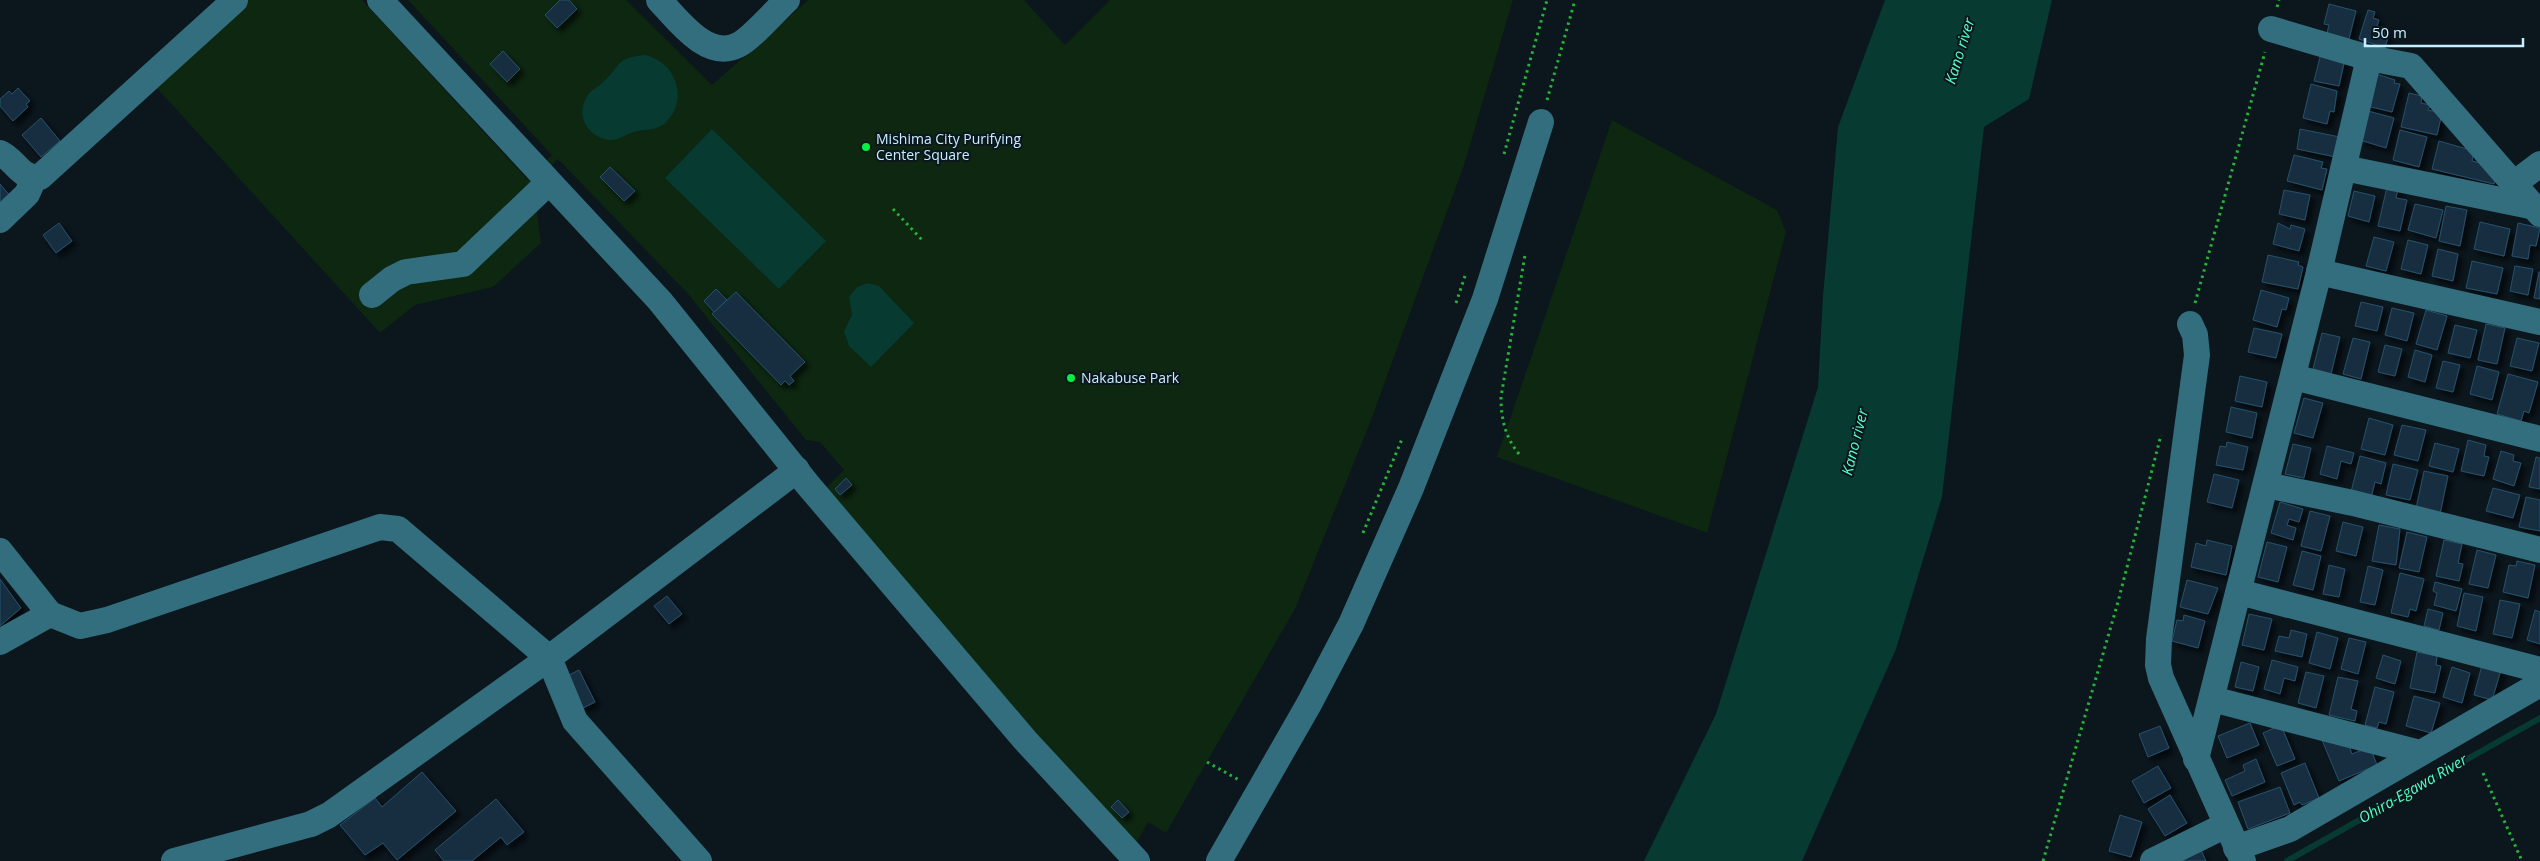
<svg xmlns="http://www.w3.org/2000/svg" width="2540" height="861" viewBox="0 0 2540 861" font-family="'Open Sans',sans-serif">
<defs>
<filter id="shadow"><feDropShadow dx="4.5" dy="4.5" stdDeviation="2.5" flood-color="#0009"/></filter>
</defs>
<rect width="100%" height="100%" fill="#0b161d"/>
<g fill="#0d2711">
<path d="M248 0H362L528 180 552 155 408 0H626L712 85 808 0H1024L1065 45 1110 0H1513L1464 165 1370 423 1295 609 1166 833 1148 822 1137 842 1120 830 825 489 844 470 820 442 806 440 688 294 558 159 522 194 537 213 541 243 493 287 415 305 380 333 155 86Z"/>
<path d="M1612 120 1777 210 1786 232 1707 533 1497 457Z"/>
</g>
<g fill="#073a31">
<path d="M1885 0H2052L2029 99 1984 127 1942 497 1896 649 1802 861H1644L1716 714 1818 387 1823 296 1838 127Z"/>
<path d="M644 55C675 60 690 100 666 122 656 132 646 128 634 132 625 134 619 141 609 140 588 137 574 115 588 95 592 89 597 88 602 83 621 67 614 58 644 55Z"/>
<path d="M712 129 826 241 779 289 665 178Z"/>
<path d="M868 283 879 286 914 323 871 367 849 346 844 331 852 315 849 297 857 287Z"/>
</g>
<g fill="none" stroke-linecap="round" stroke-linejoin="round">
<path stroke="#073a31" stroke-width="6" d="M2287 861 2540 718"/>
</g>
<g fill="#162f3f" stroke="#27516c" filter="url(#shadow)">
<path d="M560 0H569L577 9 557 28 545 15Z"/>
<path d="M2329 4 2356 11 2349 39 2327 33 2329 25 2324 24Z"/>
<path d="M2368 10 2375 12 2373 18 2379 20 2377 26 2386 28 2384 36 2388 37 2385 48 2359 39Z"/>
<path d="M503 51 520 69 507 82 490 64Z"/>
<path d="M2321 53 2345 59 2339 86 2314 81Z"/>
<path d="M2376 74 2395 80 2394 83 2400 84 2392 112 2367 106Z"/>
<path d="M2311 84 2337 91 2334 112 2330 111 2327 124 2303 118Z"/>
<path d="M18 88 30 101 26 104 28 107 13 121 0 106V99L9 91 12 94Z"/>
<path d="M2409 93 2422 96 2421 103 2430 105 2428 110 2442 113 2437 135 2401 127Z"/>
<path d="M2368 111 2394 118 2386 148 2360 140Z"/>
<path d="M41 118 60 141 41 157 22 135Z"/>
<path d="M2300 129 2340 137 2336 157 2297 149Z"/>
<path d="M2400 130 2427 137 2419 167 2393 160Z"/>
<path d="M2439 141 2474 151 2472 161 2488 165 2497 173 2494 184 2432 169Z"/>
<path d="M2294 155 2323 162 2321 168 2327 169 2322 190 2287 181Z"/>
<path d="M610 167 635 191 624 201 600 177Z"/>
<path d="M0 184 12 198 0 209Z"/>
<path d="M2387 187 2398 189 2396 198 2407 200 2400 231 2378 226Z"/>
<path d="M2284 190 2310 195 2305 220 2279 214Z"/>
<path d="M2354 191 2375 196 2369 222 2348 216Z"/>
<path d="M2415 204 2443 210 2436 238 2408 230Z"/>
<path d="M2446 206 2467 210 2460 246 2439 241Z"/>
<path d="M2480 222 2510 229 2504 256 2474 249Z"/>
<path d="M59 223 72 241 56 253 43 235Z"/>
<path d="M2278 223 2290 229 2291 225 2305 229 2299 251 2273 244Z"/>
<path d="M2518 223 2540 228 2536 246 2530 245 2528 259 2512 256Z"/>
<path d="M2374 237 2394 242 2386 271 2366 266Z"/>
<path d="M2408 240 2428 245 2421 274 2401 269Z"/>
<path d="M2438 249 2458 254 2453 281 2432 276Z"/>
<path d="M2268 255 2299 262 2298 265 2303 267 2298 289 2262 282Z"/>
<path d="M2472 261 2503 268 2497 294 2466 288Z"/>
<path d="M2515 266 2533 269 2528 295 2510 291Z"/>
<path d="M2539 272H2540V299L2534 298Z"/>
<path d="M716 289 727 300 714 312 704 301Z"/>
<path d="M2261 290 2289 298 2286 310 2282 309 2277 327 2253 320Z"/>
<path d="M736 292 805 362 790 376 794 381 789 385 785 381 781 385 712 314Z"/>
<path d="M2361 302 2383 307 2377 331 2355 326Z"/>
<path d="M2392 308 2414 313 2407 341 2385 335Z"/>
<path d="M2426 310 2447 316 2437 350 2416 344Z"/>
<path d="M2486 324 2505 328 2497 364 2478 360Z"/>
<path d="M2455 325 2477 330 2470 358 2448 353Z"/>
<path d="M2254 328 2282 334 2276 358 2248 352Z"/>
<path d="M2322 333 2340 337 2331 374 2313 369Z"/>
<path d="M2353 338 2370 342 2361 379 2343 374Z"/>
<path d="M2517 338 2539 343 2532 371 2510 366Z"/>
<path d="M2385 345 2402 349 2395 376 2378 372Z"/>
<path d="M2415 350 2432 355 2425 382 2408 377Z"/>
<path d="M2443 361 2460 365 2453 392 2436 388Z"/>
<path d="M2477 366 2499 372 2492 400 2470 394Z"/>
<path d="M2508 374 2538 382 2529 413 2524 411 2521 421 2497 414Z"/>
<path d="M2240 376 2267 382 2262 407 2235 401Z"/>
<path d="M2304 398 2323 403 2313 438 2294 433Z"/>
<path d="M2231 407 2257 413 2252 438 2226 432Z"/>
<path d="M2369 418 2393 425 2385 455 2361 449Z"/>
<path d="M2402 425 2426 430 2418 461 2394 455Z"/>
<path d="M2468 440 2486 445 2484 456 2489 457 2484 476 2461 471Z"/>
<path d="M2227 442 2248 447 2243 470 2216 465 2220 446 2226 447Z"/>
<path d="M2435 443 2459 449 2453 472 2429 466Z"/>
<path d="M2293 444 2311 448 2304 478 2285 474Z"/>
<path d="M2327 446 2354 453 2351 464 2341 461 2337 479 2320 474Z"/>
<path d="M2501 451 2514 455 2513 461 2521 463 2514 486 2493 479Z"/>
<path d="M2360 456 2386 463 2381 484 2375 482 2371 498 2351 492Z"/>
<path d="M2536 457 2540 458V489L2529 487Z"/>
<path d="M2393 464 2418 470 2410 500 2386 495Z"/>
<path d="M2424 471 2448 476 2440 514 2416 509Z"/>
<path d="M2214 474 2239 480 2232 508 2207 502Z"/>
<path d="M846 478 852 485 840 495 835 489Z"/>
<path d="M2493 488 2520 495 2513 518 2486 511Z"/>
<path d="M2526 497 2540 500V531L2519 527Z"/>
<path d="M2280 502 2303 509 2299 522 2289 519 2287 525 2296 528 2293 540 2271 533Z"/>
<path d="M2310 511 2330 516 2321 551 2301 546Z"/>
<path d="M2343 522 2363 527 2356 556 2336 551Z"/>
<path d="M2379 525 2400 529 2396 565 2372 561Z"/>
<path d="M2407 532 2427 537 2419 572 2399 568Z"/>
<path d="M2207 540 2232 546 2226 575 2191 567 2196 543 2206 546Z"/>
<path d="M2444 540 2462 544 2458 563 2463 564 2459 581 2436 576Z"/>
<path d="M2267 542 2287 547 2278 582 2258 577Z"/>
<path d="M2477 550 2496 555 2488 588 2469 584Z"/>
<path d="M2302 551 2321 556 2313 590 2293 585Z"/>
<path d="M2517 561 2535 565 2528 598 2503 592 2509 565 2516 566Z"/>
<path d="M2329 565 2345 569 2339 597 2323 594Z"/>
<path d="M2368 566 2383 570 2375 605 2360 602Z"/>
<path d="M2400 573 2424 579 2416 611 2410 609 2408 617 2391 613Z"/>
<path d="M0 579 21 608 0 626Z"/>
<path d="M2187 580 2218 588 2208 614 2180 607Z"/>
<path d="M2435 582 2462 589 2456 611 2434 605 2437 593 2433 591Z"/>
<path d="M2464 593 2483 597 2476 631 2457 626Z"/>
<path d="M667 596 682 614 669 624 654 606Z"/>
<path d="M2500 600 2520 604 2512 638 2493 634Z"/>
<path d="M2428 609 2443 613 2439 630 2424 626Z"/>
<path d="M2535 610 2540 612V644L2527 640Z"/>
<path d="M2249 614 2272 619 2264 650 2242 645Z"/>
<path d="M2184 615 2205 621 2198 648 2172 641 2177 620 2183 621Z"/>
<path d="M2291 630 2307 634 2302 657 2275 651 2279 636 2289 638Z"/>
<path d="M2317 632 2338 638 2330 669 2309 663Z"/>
<path d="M2349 638 2366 642 2358 674 2341 669Z"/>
<path d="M2417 652 2437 656 2436 665 2441 666 2435 693 2410 688Z"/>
<path d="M2383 655 2401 661 2395 684 2376 678Z"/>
<path d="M2272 660 2298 667 2295 681 2284 678 2280 694 2264 689Z"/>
<path d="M2241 662 2259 667 2253 691 2235 687Z"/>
<path d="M2482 665 2501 670 2492 700 2474 695Z"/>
<path d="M2452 667 2470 673 2462 703 2443 697Z"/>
<path d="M579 670 595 702 581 709 565 677Z"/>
<path d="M2306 672 2324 676 2316 708 2298 703Z"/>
<path d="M2338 677 2358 681 2351 709 2357 711 2355 721 2329 715Z"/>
<path d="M2375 687 2394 692 2386 724 2379 722 2377 728 2365 725Z"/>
<path d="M2414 696 2440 703 2431 733 2406 726Z"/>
<path d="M2250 723 2259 745 2227 758 2218 736Z"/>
<path d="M2281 725 2295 759 2277 766 2263 733Z"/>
<path d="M2160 726 2169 748 2148 757 2139 734Z"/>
<path d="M2322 740 2348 743 2352 754 2370 747 2377 765 2339 781Z"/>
<path d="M2256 759 2265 782 2232 796 2225 780 2245 771 2243 765Z"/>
<path d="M2305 763 2319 798 2302 805 2300 802 2294 805 2281 773Z"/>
<path d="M2158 766 2171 788 2144 803 2132 781Z"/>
<path d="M422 772 456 811 397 860 383 843 365 855 340 825 375 798 382 807Z"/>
<path d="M2280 787 2290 813 2248 829 2238 802Z"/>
<path d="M2170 795 2187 823 2165 836 2148 809Z"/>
<path d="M496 799 524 832 507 845 501 837 472 861H444L435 850Z"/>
<path d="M1118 800 1129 812 1122 818 1111 807Z"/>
<path d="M2120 815 2142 822 2131 857 2109 851Z"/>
<path d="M2201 850 2206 861H2178Z"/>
</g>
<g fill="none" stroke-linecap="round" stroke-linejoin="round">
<g stroke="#28b239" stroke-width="3" stroke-dasharray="2.5 4" stroke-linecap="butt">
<path d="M2277 7 2279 0"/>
<path d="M1547 100 1575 0"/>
<path d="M1504 154 1547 0"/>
<path d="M893 209 922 240"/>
<path d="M1456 303 1465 276"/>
<path d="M2195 303 2265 52"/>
<path d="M1519 454C1505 437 1501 418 1501 397L1525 255"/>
<path d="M1363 533 1402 439"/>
<path d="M1207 762 1239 780"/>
<path d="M2483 773 2522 861"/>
<path d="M2043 861 2118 602 2161 435"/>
</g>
<g stroke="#336e7e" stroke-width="26">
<path d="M380 0 660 301 808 485 1025 740 1137 861"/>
<path d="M659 0C677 19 707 61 738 45 751 39 775 11 787 0"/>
<path d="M2271 29 2369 58"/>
<path d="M0 153C15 159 21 180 40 177L235 0"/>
<path d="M2344 168 2535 207"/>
<path d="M2515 183 2540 164"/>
<path d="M0 220 27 194 34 178"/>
<path d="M2319 272 2540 322"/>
<path d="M372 295 392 279 406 272 463 264 548 183"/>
<path d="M2190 324 2195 335 2197 355 2159 639 2158 665 2161 678 2243 861"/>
<path d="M2293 377 2540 439"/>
<path d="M2266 485 2353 503 2540 550"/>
<path d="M0 551 50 614 80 626 107 620 380 527 398 529 549 658 575 721 699 861"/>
<path d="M2239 592 2540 670"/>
<path d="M0 642 50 614"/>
<path d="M2212 699 2420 753"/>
<path d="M2196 759 2319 272 2369 58 2411 66 2540 214"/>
<path d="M2236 848 2290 829 2540 684"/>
<path d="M174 861 311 824 329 815 549 658 797 470"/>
<path d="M1219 861 1309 704 1351 624 1411 488 1485 299 1541 122"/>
<path d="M2153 861 2226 825"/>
</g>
</g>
<g fill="#00f144" stroke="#0b161d" stroke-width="2">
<circle cx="866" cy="147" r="5"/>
<circle cx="1071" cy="378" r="5"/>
</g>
<g text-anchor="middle" stroke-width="4" stroke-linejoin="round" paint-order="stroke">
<g font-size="14" fill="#c6eeff" stroke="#0b161d" text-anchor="start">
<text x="876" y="144">Mishima City Purifying<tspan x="876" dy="16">Center Square</tspan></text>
<text x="1081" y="383">Nakabuse Park</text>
</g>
<g font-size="15" font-style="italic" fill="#54ffc3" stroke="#0b161d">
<text transform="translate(1960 51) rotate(-73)" y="5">Kano river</text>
<text transform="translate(1855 442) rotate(-76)" y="5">Kano river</text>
<text transform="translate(2413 789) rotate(-30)" y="5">Ohira-Egawa River</text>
</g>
</g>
<path d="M2365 38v8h158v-8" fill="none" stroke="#c6eeff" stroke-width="2.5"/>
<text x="2372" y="38" font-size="15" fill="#c6eeff" stroke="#0b161d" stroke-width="4" paint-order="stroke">50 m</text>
</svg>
